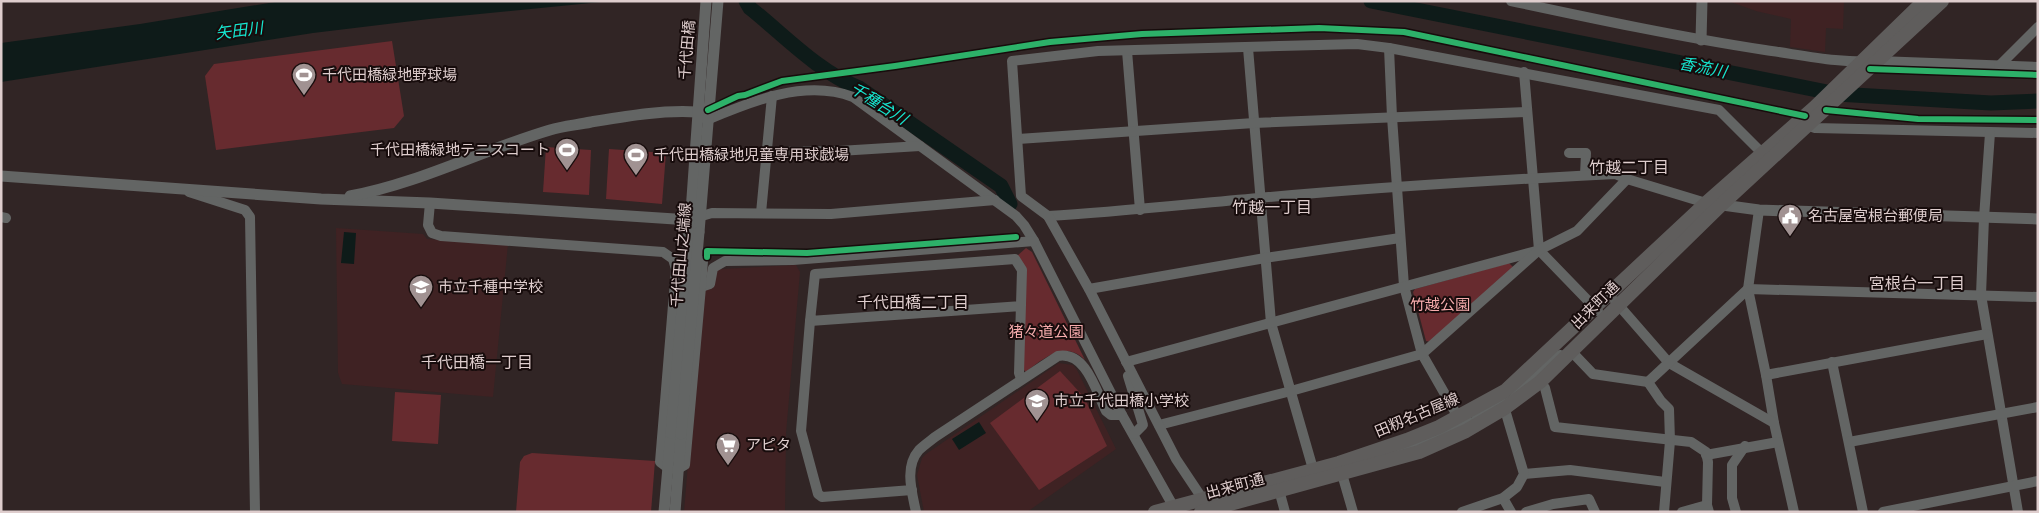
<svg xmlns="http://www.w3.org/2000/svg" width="2039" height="513" viewBox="0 0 2039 513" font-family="'Sofia Sans Condensed','Noto Sans JP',sans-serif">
<rect width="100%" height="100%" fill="#312525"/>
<g fill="#3f2223">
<path d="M1728 1H1844L1843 29 1826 28 1825 52 1790 47 1791 19 1756 11Z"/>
<path d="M336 228 423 234 427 239 508 244 493 397 342 384 338 373Z"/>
<path d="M796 265 800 272 786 433 785 512H684L704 270Z"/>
<path d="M1059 363 1073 365 1077 370 1116 449 1027 512H924L917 475 922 458 926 454Z"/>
</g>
<g fill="#672b2f">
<path d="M392 41 404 116 394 128 216 150 205 76 214 64Z"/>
<path d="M546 147 591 150 589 195 543 192Z"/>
<path d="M609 149 666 153 662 204 606 199Z"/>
<path d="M1026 248 1032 252 1085 360C1065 340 1044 358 1026 372L1023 369 1017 256Z"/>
<path d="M1509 263 1513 267 1512 270 1431 342 1426 341 1413 292 1415 289Z"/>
<path d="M1060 371 1084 397 1107 446 1039 490 990 423Z"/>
<path d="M395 392 441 395 438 444 392 441Z"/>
<path d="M532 453 655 461 651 512H516L520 462 524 456Z"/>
</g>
<g fill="#0e1b19">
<path d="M281 1H611L429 19 313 33 1 82V43L140 24Z"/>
<path d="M344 232 356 233 354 264 341 263Z"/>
<path d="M979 422 986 433 959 450 952 439Z"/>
</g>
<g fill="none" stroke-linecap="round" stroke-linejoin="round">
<g stroke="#0e1b19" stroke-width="15">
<path d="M746 1 750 8C784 35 817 71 859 88L1001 186 1010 204"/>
<path d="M1371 1 1837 94 1991 103 2038 101"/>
</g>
<g stroke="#636564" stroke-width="10">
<path d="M1511 1C1595 19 1680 37 1765 50 1802 55 1841 64 1878 61L2038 67"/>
<path d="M1248 48 1271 323 1313 469"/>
<path d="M1389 48 1392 117 1404 286 1422 354 1466 431"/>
<path d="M1127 51 1140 210"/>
<path d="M1999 66 2038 27"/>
<path d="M1524 72 1539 250 1598 311"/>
<path d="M702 116 707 120C752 101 805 79 853 97L1016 216 1024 225 1034 241 1122 415 1176 511"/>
<path d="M1809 126 1815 128 2038 133"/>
<path d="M1990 133 1984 218 1981 295 2018 512"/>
<path d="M1018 139 1254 123 1527 112"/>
<path d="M768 152 839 151 920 146"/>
<path d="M1569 153H1586L1585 175"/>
<path d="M189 192 245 210 250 217 255 512"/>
<path d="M430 203 428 225 432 233 441 236 663 252 673 259 676 269 660 462 668 468"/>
<path d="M1759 210 1748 289 1766 375 1774 423"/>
<path d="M761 213 772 96"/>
<path d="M1048 216C1119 212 1189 204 1259 198 1378 187 1497 180 1615 174L1627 179 1706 203"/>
<path d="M1 217 6 218"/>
<path d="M695 218 712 213 831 214 995 200"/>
<path d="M701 287 710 284 713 268 725 261 793 260 1034 241"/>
<path d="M1089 289 1265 258 1400 238"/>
<path d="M1615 301 1669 363 1774 423 1794 512"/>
<path d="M1021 306 810 321 815 274 1015 259 1022 270 1019 373 1021 379"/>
<path d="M810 321 801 431 818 494 822 497 912 490"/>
<path d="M1571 351 1593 374 1648 382"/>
<path d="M1126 362 1536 251"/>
<path d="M1832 362 1863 512"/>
<path d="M1132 374 1128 376 1143 425 1134 434"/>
<path d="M1766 375 1987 334"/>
<path d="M1540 382 1545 388 1555 427 1691 442 1706 452 1708 462 1707 505 1709 512"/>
<path d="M1476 419 1560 355"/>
<path d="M1159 425 1291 391 1422 354 1539 250 1577 231 1627 179"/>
<path d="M1849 442 2038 407"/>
<path d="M1391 451 1431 439 1467 420"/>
<path d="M1706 455 1778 442"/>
<path d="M678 469 685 465 701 287 703 261 689 260"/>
<path d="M1342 474 1353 512"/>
<path d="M1524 474 1570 470 1665 482"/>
<path d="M1279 490 1285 512"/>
<path d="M1202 498 1176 459 1089 289 1048 216 1021 196 1012 61 1098 51 1357 44 1389 48 1719 110 1762 153"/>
<path d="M1503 498 1511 512"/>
<path d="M916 512C912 492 904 467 919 450 924 445 930 441 935 437L1058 356C1086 351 1096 391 1106 411L1111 415H1122"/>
<path d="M1462 512 1503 498 1517 487 1524 474 1503 403"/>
<path d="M1526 512 1553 504 1589 499 1595 512"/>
<path d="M1664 512 1670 441 1669 409 1661 401 1648 382 1748 289 2038 297"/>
<path d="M1682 512 1707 505"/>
<path d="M1736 512 1732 498V465L1745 446"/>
<path d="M1883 512 2038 481"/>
</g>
<g stroke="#636564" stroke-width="11">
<path d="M1701 40 1702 1"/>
<path d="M1 176 321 199 430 203 690 220"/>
<path d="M350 196C420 183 482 150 550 130 563 126 577 125 591 122 627 116 660 110 697 112"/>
<path d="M1715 204 1759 210 2038 219"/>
<path d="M690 226 706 1"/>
<path d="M699 232 718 1"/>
<path d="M664 512 671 433"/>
<path d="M675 512 681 434"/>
</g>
<g stroke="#5f5d5c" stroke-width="14">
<path d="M1155 512 1339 463 1407 440 1439 427 1505 391 1706 203 1815 107 1924 1"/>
<path d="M1201 512 1419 452 1466 431 1505 408 1540 382 1721 205 1942 1"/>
</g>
<g stroke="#636564" stroke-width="11">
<path d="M671 433 689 232"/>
<path d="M681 434 699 232"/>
</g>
<defs>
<g id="cycleway">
<path d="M1870 69 2038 75"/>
<path d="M708 110 738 96 745 95 782 81 895 66 1050 42 1142 34 1319 28 1404 32 1805 116"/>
<path d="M1826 110 1918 119 2038 120"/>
<path d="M707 257V251L807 253 1016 237"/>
</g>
</defs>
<use href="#cycleway" stroke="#170c0c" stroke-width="9"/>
<use href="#cycleway" stroke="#2db169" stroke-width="6"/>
</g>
<defs>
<symbol id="stadium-pin" viewBox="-11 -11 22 30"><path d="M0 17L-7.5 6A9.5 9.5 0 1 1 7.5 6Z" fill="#a19292" stroke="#170c0c"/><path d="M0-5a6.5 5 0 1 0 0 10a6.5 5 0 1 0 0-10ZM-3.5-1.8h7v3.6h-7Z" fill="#fff"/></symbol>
<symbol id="civic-pin" viewBox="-11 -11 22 30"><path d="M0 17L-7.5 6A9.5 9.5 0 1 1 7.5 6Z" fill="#a19292" stroke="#170c0c"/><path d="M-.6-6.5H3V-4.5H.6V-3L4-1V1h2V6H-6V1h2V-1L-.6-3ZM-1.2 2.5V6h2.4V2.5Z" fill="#fff"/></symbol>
<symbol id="school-pin" viewBox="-11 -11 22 30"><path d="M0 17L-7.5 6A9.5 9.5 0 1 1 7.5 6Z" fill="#a19292" stroke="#170c0c"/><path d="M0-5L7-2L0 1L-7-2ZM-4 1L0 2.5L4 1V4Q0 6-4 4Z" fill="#fff"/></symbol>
<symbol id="supermarket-pin" viewBox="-11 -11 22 30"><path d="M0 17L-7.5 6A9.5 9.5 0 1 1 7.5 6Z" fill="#a19292" stroke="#170c0c"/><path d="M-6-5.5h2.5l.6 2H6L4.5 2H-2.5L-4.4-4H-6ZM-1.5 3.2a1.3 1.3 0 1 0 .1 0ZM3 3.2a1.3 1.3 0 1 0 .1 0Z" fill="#fff"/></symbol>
</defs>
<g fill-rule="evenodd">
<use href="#stadium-pin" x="290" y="61" width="28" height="38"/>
<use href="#stadium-pin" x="553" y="136" width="28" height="38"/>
<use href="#stadium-pin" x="622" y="141" width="28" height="38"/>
<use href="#civic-pin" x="1776" y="202" width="28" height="38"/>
<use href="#school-pin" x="407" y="273" width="28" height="38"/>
<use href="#school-pin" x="1023" y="387" width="28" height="38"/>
<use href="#supermarket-pin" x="714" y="431" width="28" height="38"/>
</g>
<g text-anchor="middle" stroke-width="4" stroke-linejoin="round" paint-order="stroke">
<g font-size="15" fill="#decdcd" stroke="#170c0c">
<text transform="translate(687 50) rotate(-85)" y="5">千代田橋</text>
<text transform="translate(681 255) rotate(-85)" y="5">千代田山之端線</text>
<text transform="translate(1595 305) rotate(-45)" y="5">出来町通</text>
<text transform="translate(1417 415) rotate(-23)" y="5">田籾名古屋線</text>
<text transform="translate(1235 486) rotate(-15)" y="5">出来町通</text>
</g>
<g font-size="15" fill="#decdcd" stroke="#170c0c" text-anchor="start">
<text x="322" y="80">千代田橋緑地野球場</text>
<text x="550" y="155" text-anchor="end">千代田橋緑地テニスコート</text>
<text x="654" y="160">千代田橋緑地児童専用球戯場</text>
<text x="1808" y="221">名古屋宮根台郵便局</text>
<text x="438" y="292">市立千種中学校</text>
<text x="1054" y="406">市立千代田橋小学校</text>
<text x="746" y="450">アピタ</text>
</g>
<g font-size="15" fill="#f6acad" stroke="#170c0c">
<text x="1440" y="310">竹越公園</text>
<text x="1046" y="337">猪々道公園</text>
</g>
<g font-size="16" font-style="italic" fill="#16e5cf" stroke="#170c0c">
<text transform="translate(239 30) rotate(-7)" y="6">矢田川</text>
<text transform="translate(1703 67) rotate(11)" y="6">香流川</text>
<text transform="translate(879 103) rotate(32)" y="6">千種台川</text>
</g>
<g font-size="16" fill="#decdcd" stroke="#170c0c">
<text x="1629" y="173">竹越二丁目</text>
<text x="1272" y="213">竹越一丁目</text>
<text x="1917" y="289">宮根台一丁目</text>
<text x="913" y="308">千代田橋二丁目</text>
<text x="477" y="368">千代田橋一丁目</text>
</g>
</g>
<rect width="2039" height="513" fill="none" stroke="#decdcd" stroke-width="5"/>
</svg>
